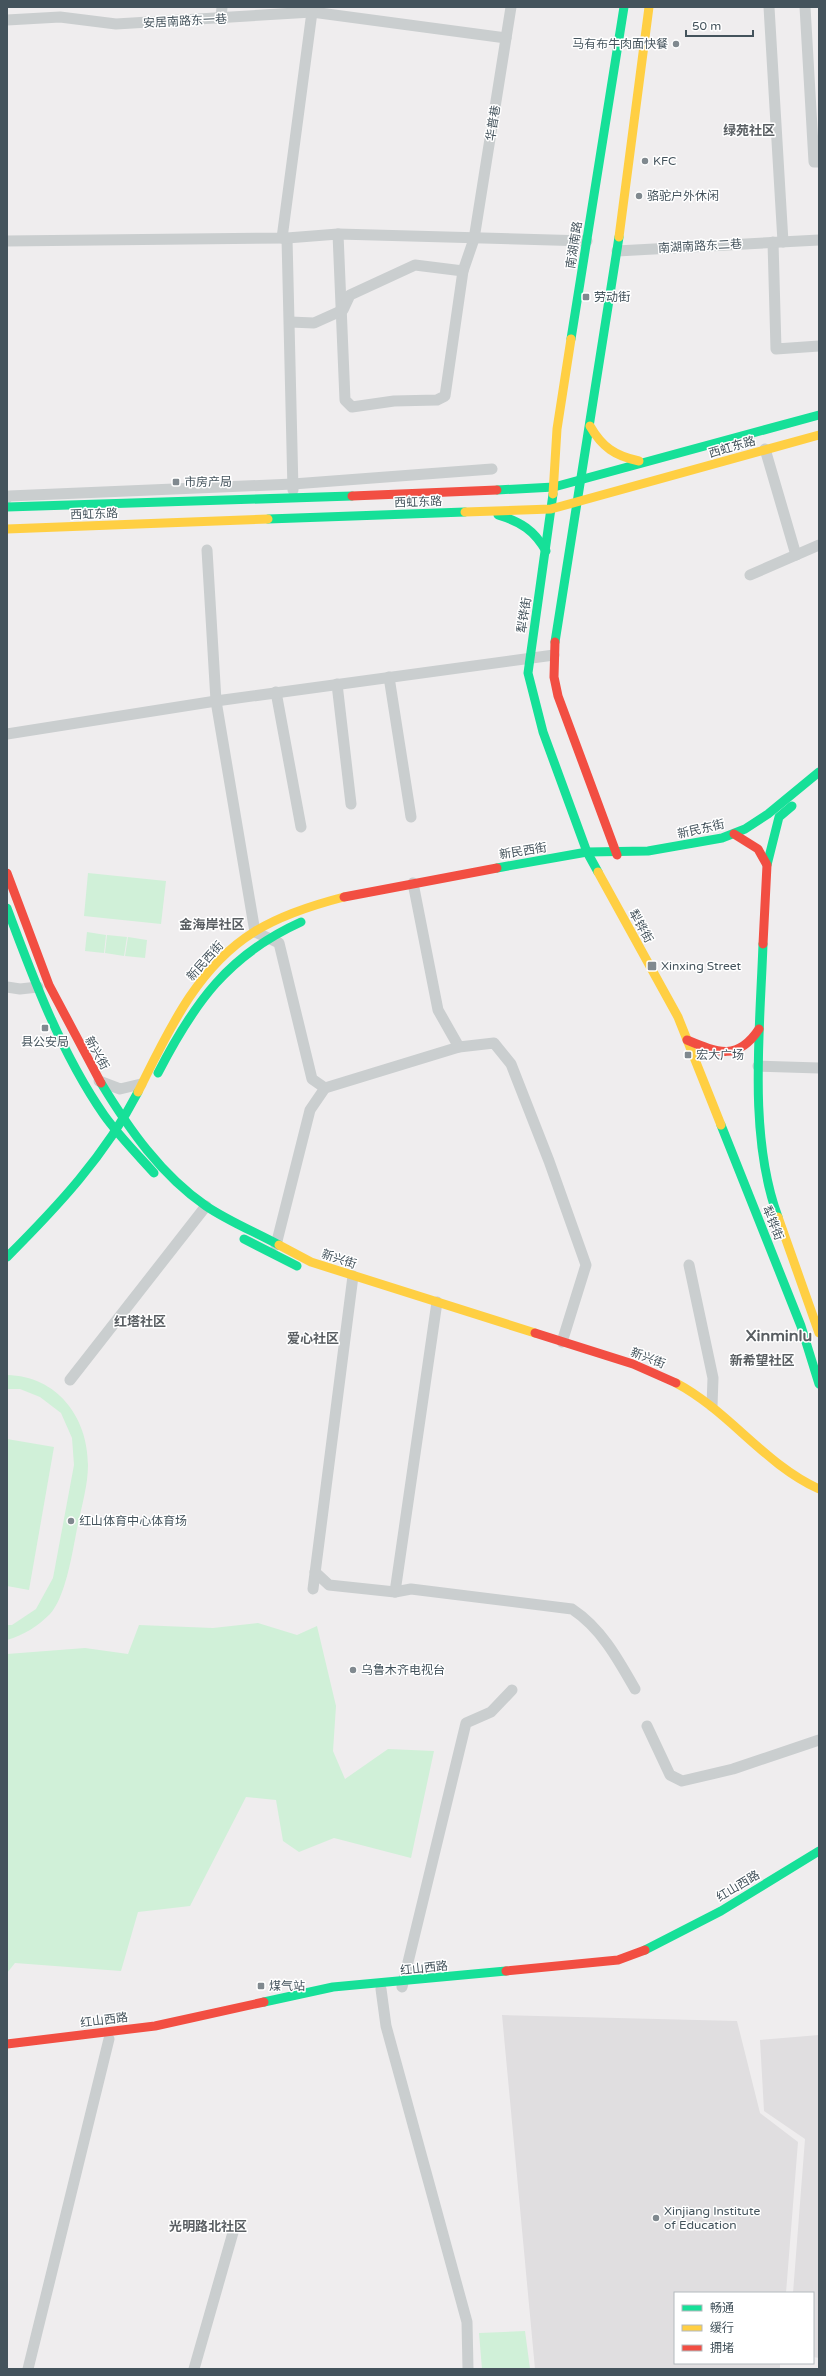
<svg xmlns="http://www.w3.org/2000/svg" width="826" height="2376" viewBox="0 0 826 2376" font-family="'Varela Round','Noto Sans SC',sans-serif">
<rect width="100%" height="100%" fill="#efedee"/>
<g fill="#e0dee0">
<path d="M502 2015 737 2021 760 2113 798 2142 786 2293H675V2363H780V2369H535Z"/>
<path d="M819 2035V2358L813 2357V2293H793L805 2139 764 2111 760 2040Z"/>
</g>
<g fill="#d0f0d8">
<path d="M88 873 166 881 161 924 84 916Z"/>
<path d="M87 932 106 935 104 953 85 951Z"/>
<path d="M107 935 127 937 124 956 105 953Z"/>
<path d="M128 937 147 940 145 958 125 956Z"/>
<path d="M7 1375C57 1376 88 1417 88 1465 88 1487 80 1512 76 1534 72 1555 65 1598 50 1614 38 1626 24 1635 7 1640V1625H12L36 1609 53 1578 74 1465 72 1438 61 1413 40 1397 20 1389H7Z"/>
<path d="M7 1439 54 1447 29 1590 7 1586Z"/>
<path d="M258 1623 297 1635 317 1626 336 1706 333 1751 345 1779 388 1749 434 1751 411 1858 334 1838 299 1852 283 1841 276 1800 246 1797 190 1906 138 1912 121 1971 15 1963 7 1973V1654L85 1648 128 1654 139 1625 213 1628Z"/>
<path d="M525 2331 530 2369H482L479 2333Z"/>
</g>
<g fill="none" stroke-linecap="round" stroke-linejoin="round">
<g stroke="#cacecf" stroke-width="11">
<path d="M769 7 783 242"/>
<path d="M805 7 814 162H819"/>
<path d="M221 19 222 7"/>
<path d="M7 20 60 17 116 24 312 12 506 38"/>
<path d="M338 234 345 400 352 407 394 401 437 400 445 396 463 271 474 239 511 7"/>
<path d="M282 238 312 12"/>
<path d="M287 238 293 490"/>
<path d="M7 241 287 238 338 234 587 241"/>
<path d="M773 242 776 349 819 346"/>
<path d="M617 251 819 240"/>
<path d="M290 322 314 323 343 310 350 295 415 265 463 271"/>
<path d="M765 449 796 555"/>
<path d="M7 498 9 496 293 484 492 469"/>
<path d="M207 550 216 701 255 932 279 943 312 1079 325 1088"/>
<path d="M750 575 819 545"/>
<path d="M389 677 411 817"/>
<path d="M337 684 351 804"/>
<path d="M276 692 301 827"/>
<path d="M7 734 216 701 554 655"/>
<path d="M413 883 438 1010 459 1047"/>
<path d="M7 987 20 989 38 987"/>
<path d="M758 1066 819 1068"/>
<path d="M99 1081 120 1089 141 1084"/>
<path d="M276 1245 310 1110 325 1088 459 1047 494 1043 511 1064 549 1161 586 1265 562 1342"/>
<path d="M689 1265 713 1378 712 1406"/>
<path d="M70 1380 206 1206"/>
<path d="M315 1572 329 1585 395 1592 411 1589 572 1609C601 1628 618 1659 635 1689"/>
<path d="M313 1589 353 1276"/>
<path d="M395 1592 437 1302"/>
<path d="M647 1726 670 1775 682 1781 733 1769 819 1740"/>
<path d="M402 1987 466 1723 491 1712 512 1690"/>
<path d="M381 1989 386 2026 467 2322 468 2369"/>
<path d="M28 2369 109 2039"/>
<path d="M194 2369 234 2229"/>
</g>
<g stroke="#16e098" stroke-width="9">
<path d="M571 339 624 7"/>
<path d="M497 490 554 487 819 415"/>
<path d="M553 494 528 673 543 732 587 852 598 872"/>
<path d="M7 507 352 496"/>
<path d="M498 515C521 522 534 530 546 551"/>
<path d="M268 519 465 512"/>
<path d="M555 642 619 237"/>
<path d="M767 865 779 817 792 806"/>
<path d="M497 868 587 852 648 851 722 838 745 829 768 814 819 772"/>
<path d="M7 908C33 978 61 1053 104 1115 119 1136 137 1154 154 1173"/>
<path d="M763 944C760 1030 748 1136 778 1217"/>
<path d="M158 1073C194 1003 228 955 301 922"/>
<path d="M101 1083C129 1129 161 1175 206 1206 228 1221 255 1232 279 1245"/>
<path d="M721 1125 801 1326 819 1384"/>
<path d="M244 1239 297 1266"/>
<path d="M7 1257C57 1207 105 1156 138 1092"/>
<path d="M645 1950 721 1911 819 1851"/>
<path d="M264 2002 333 1987 506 1971"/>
</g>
<g stroke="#ffcf43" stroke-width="9">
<path d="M619 237 649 7"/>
<path d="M590 426C602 447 615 456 639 461"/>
<path d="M553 494 557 429 571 339"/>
<path d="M465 512 551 509 819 435"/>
<path d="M7 529 268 519"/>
<path d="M598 872 678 1017 721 1125"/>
<path d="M138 1092C167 1034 196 968 254 932 281 915 313 905 344 897"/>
<path d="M778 1217 819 1333"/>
<path d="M279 1245 311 1262 535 1333"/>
<path d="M676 1383C729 1411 764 1464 819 1489"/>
</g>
<g stroke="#f24e42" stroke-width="9">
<path d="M352 496 497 490"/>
<path d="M555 642 554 677 558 696 617 855"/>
<path d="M734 834 758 849 767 865 763 944"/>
<path d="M7 873 49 985 101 1083"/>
<path d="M344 897 497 868"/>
<path d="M687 1040C718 1053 738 1061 759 1029"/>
<path d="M535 1333 633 1364 676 1383"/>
<path d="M506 1971 618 1960 645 1950"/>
<path d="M7 2044 155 2026 264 2002"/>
</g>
</g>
<g fill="#80898f" stroke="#fff" stroke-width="1.5">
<circle cx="676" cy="44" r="4"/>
<circle cx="645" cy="161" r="4"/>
<circle cx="639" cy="196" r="4"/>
<rect x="582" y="293" width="8" height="8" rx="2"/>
<rect x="172" y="478" width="8" height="8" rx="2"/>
<rect x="647" y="961" width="10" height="10" rx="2"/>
<rect x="41" y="1024" width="8" height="8" rx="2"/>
<rect x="684" y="1051" width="8" height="8" rx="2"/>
<circle cx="71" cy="1521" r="4"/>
<circle cx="353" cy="1670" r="4"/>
<rect x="257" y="1982" width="8" height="8" rx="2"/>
<circle cx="656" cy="2218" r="4"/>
</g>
<g text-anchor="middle" stroke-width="3" stroke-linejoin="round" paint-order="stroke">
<g font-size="12" fill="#44535c" stroke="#fff">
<text transform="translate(185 21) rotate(-3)" y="4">安居南路东一巷</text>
<text transform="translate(493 123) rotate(-81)" y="4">华普巷</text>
<text transform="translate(574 245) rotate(-81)" y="4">南湖南路</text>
<text transform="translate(700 246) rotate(-3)" y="4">南湖南路东二巷</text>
<text transform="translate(732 447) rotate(-16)" y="4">西虹东路</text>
<text transform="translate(418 502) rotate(-2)" y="4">西虹东路</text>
<text transform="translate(94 514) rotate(-2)" y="4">西虹东路</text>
<text transform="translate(524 615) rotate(-81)" y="4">犁铧街</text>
<text transform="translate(701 829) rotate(-13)" y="4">新民东街</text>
<text transform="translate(523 851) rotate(-9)" y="4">新民西街</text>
<text transform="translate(641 926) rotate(61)" y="4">犁铧街</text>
<text transform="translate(205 961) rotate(-48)" y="4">新民西街</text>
<text transform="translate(97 1053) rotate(61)" y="4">新兴街</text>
<text transform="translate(773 1223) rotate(68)" y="4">犁铧街</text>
<text transform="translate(339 1259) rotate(18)" y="4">新兴街</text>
<text transform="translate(648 1358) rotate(21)" y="4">新兴街</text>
<text transform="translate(738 1886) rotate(-31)" y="4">红山西路</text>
<text transform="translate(424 1968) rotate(-6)" y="4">红山西路</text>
<text transform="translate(104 2020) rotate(-7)" y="4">红山西路</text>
</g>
<g font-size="12" fill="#44535c" stroke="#fff" text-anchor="start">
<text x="668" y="48" text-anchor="end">马有布牛肉面快餐</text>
<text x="653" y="165">KFC</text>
<text x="647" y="200">骆驼户外休闲</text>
<text x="594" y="301">劳动街</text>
<text x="184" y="486">市房产局</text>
<text x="661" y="970">Xinxing Street</text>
<text x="45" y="1046" text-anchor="middle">县公安局</text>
<text x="696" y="1059">宏大广场</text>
<text x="79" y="1525">红山体育中心体育场</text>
<text x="361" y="1674">乌鲁木齐电视台</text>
<text x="269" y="1990">煤气站</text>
<text x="664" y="2215">Xinjiang Institute<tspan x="664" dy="14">of Education</tspan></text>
</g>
<g font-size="13" font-weight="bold" fill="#595e62" stroke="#fff">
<text x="749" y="135">绿苑社区</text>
<text x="212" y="929">金海岸社区</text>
<text x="140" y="1326">红塔社区</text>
<text x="313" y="1343">爱心社区</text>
<text x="762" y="1365">新希望社区</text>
<text x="208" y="2231">光明路北社区</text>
</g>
<g font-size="16" font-weight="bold" fill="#595e62" stroke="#fff">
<text x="779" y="1341">Xinminlu</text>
</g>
</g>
<rect width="826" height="2376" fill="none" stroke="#44535c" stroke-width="16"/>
<rect x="674" y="2292" width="140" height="72" fill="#ffffff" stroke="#b4babe"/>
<rect x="682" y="2305" width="20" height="6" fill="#16e098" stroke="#b4babe"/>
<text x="710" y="2312" font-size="12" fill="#44535c">畅通</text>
<rect x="682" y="2325" width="20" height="6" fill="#ffcf43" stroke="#b4babe"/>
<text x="710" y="2332" font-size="12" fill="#44535c">缓行</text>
<rect x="682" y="2345" width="20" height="6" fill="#f24e42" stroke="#b4babe"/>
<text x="710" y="2352" font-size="12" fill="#44535c">拥堵</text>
<path d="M686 30v6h67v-6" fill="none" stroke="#44535c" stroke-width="2"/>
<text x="692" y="30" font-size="12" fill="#44535c" stroke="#ffffff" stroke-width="3" paint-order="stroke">50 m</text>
</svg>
